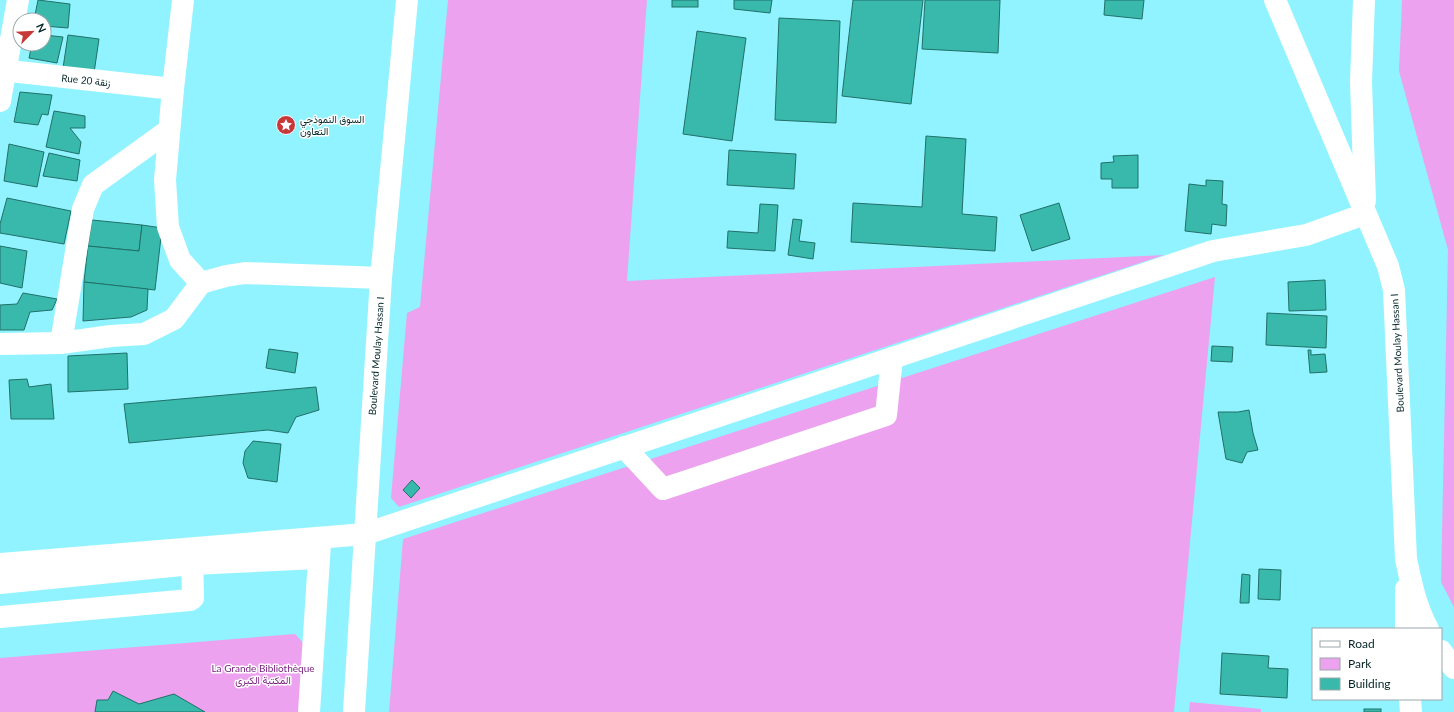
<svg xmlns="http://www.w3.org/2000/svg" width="1454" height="712" viewBox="0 0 1454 712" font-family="Lato,Vazirmatn,sans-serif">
<rect width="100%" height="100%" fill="#90f3ff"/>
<g fill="#eca2ef">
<path d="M448 0H647L627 281 1164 255 399 507 391 498 407 313 420 307Z"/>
<path d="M1402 0H1454V607L1441 582 1448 250 1399 71Z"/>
<path d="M1215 277 1174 712H389L403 539Z"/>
<path d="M295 634 305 645 299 712H0V658Z"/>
<path d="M1190 702 1261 709V712H1189Z"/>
</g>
<g fill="#39b9ac" stroke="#217068">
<path d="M38 0 70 4 68 28 44 26V20H34Z"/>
<rect x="672" y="0" width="26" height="7"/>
<path d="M734 0H772L770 13 734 9Z"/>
<path d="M853 0H923L911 104 842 96Z"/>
<path d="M925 0H1000L998 53 922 49Z"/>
<path d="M1105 0H1144L1142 19 1104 15Z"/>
<path d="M779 18 840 21 836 123 775 120Z"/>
<path d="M697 31 746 38 732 141 683 134Z"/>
<path d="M44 35 63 37 57 63 29 58 32 44H44Z"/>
<path d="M68 35 99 39 94 73 63 68Z"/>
<path d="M20 92 52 95 48 115 42 114 38 125 14 122Z"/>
<path d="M54 111 85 116V128H70L81 142 79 154 46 147Z"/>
<path d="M926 136 966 139 962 214 997 217 995 251 851 242 853 203 922 207Z"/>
<path d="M9 144 44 152 37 187 4 181Z"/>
<path d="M729 150 796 154 794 189 727 185Z"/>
<path d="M49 153 80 160 77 181 43 176Z"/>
<path d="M1138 155V188H1112V179H1101V163L1114 162 1113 156Z"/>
<path d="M1206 180 1223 181 1222 204 1227 205 1226 226 1212 224 1211 234 1185 231 1189 184 1206 186Z"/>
<path d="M7 198 71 211 64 244 0 233V224Z"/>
<path d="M1059 203 1070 239 1032 251 1020 215Z"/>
<path d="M760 204 778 205 775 251 727 248 728 231 758 233Z"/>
<path d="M793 219 802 220 799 241 815 243 813 259 788 255Z"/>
<path d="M92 220 142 225 139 251 88 246Z"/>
<path d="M142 225 162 228 155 290 84 282 88 246 139 251Z"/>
<path d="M0 246 27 251 22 288 0 283Z"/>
<path d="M1325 280 1326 310 1289 311 1288 282Z"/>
<path d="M84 282 148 289 147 310 131 317 83 321Z"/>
<path d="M23 293 57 299 52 310 30 312 24 330H0V305L17 304Z"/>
<path d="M1267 313 1327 316 1326 348 1266 345Z"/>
<path d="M1212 346 1233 347 1232 362 1211 361Z"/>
<path d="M269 349 298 353 295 373 266 368Z"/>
<path d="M1308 350H1311V355L1325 354 1327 372 1310 373Z"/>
<path d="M127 353 128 389 68 392V356Z"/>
<path d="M27 379 29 387 51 384 54 419H11L9 380Z"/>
<path d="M316 387 319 410 296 417 288 433 268 430 129 443 124 404Z"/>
<path d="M1249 410 1253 433 1258 450 1247 452 1242 463 1226 459 1218 412H1238Z"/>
<path d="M253 441 281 444 277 482 248 478 243 463 245 451Z"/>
<path d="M412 480 420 488 411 498 403 490Z"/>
<path d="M1259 569 1281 570 1280 600 1258 599Z"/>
<path d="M1242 574 1250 575 1249 603H1240Z"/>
<path d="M1222 653 1269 656 1268 668 1288 669 1287 698 1220 694Z"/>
<path d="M113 691 139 704 174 694 205 712H95L97 700H108Z"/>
<rect x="1364" y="709" width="17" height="3"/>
</g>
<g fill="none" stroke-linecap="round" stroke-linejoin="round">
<g stroke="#fff" stroke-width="22">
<path d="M183 0 173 89 165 180 168 227 180 260 201 283"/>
<path d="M1275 0 1388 266 1394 290 1406 559C1411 583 1416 607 1428 629"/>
<path d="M1364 0 1361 82 1365 201"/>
<path d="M0 70 173 89"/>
<path d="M0 101 18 0"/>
<path d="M61 343 83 209 93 185 169 130"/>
<path d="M0 344 61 343 111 336 144 334 174 319 201 283 226 276 245 273 381 278"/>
<path d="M624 447 663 489 886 415 892 358"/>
<path d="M0 564 365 534 1213 251 1306 235 1365 214"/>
<path d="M0 583 192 564 318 558"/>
<path d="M1406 589V629"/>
<path d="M0 617 190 600 193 598 192 549"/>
<path d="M1441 651 1454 668"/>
<path d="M1410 699 1411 712"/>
<path d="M309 712 320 544"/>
<path d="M354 712 381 278 407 0"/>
</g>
</g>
<defs>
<symbol id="sight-disc" viewBox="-11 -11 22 22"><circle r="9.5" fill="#c73838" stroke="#fff"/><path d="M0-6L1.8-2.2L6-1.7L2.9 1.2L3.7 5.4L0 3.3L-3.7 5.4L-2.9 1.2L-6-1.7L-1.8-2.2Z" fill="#fff"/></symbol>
</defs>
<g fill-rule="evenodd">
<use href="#sight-disc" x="275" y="114" width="22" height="22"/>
</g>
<g text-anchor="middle" stroke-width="3" stroke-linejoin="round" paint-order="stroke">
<g font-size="10" fill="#042528" stroke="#fff">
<text transform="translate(86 80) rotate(6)" y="4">Rue 20 زنقة</text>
<text transform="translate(1397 353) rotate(-93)" y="4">Boulevard Moulay Hassan I</text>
<text transform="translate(376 356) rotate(-86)" y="4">Boulevard Moulay Hassan I</text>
</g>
<g font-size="10" fill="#042528" stroke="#fff" text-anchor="start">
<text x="300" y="123">السوق النموذجي<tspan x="300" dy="12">التعاون</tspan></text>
</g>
<g font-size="10" fill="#781d7e" stroke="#fff">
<text x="263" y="672">La Grande Bibliothèque<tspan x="263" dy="12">المكتبة الكبرى</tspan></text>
</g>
</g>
<rect x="1312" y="628" width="130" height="72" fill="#ffffff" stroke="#9ba8a9"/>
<rect x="1320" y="641" width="20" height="6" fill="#ffffff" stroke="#9ba8a9"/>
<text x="1348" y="648" font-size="12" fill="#042528">Road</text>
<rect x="1320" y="658" width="20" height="12" fill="#eca2ef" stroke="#9ba8a9"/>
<text x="1348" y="668" font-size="12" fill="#042528">Park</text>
<rect x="1320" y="678" width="20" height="12" fill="#39b9ac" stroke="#9ba8a9"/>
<text x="1348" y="688" font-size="12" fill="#042528">Building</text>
<g transform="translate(32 32) rotate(66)"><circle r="19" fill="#ffffff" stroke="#9ba8a9"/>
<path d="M0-3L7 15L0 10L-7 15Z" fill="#c73838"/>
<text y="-6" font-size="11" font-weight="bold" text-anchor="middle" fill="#042528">N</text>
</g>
</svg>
